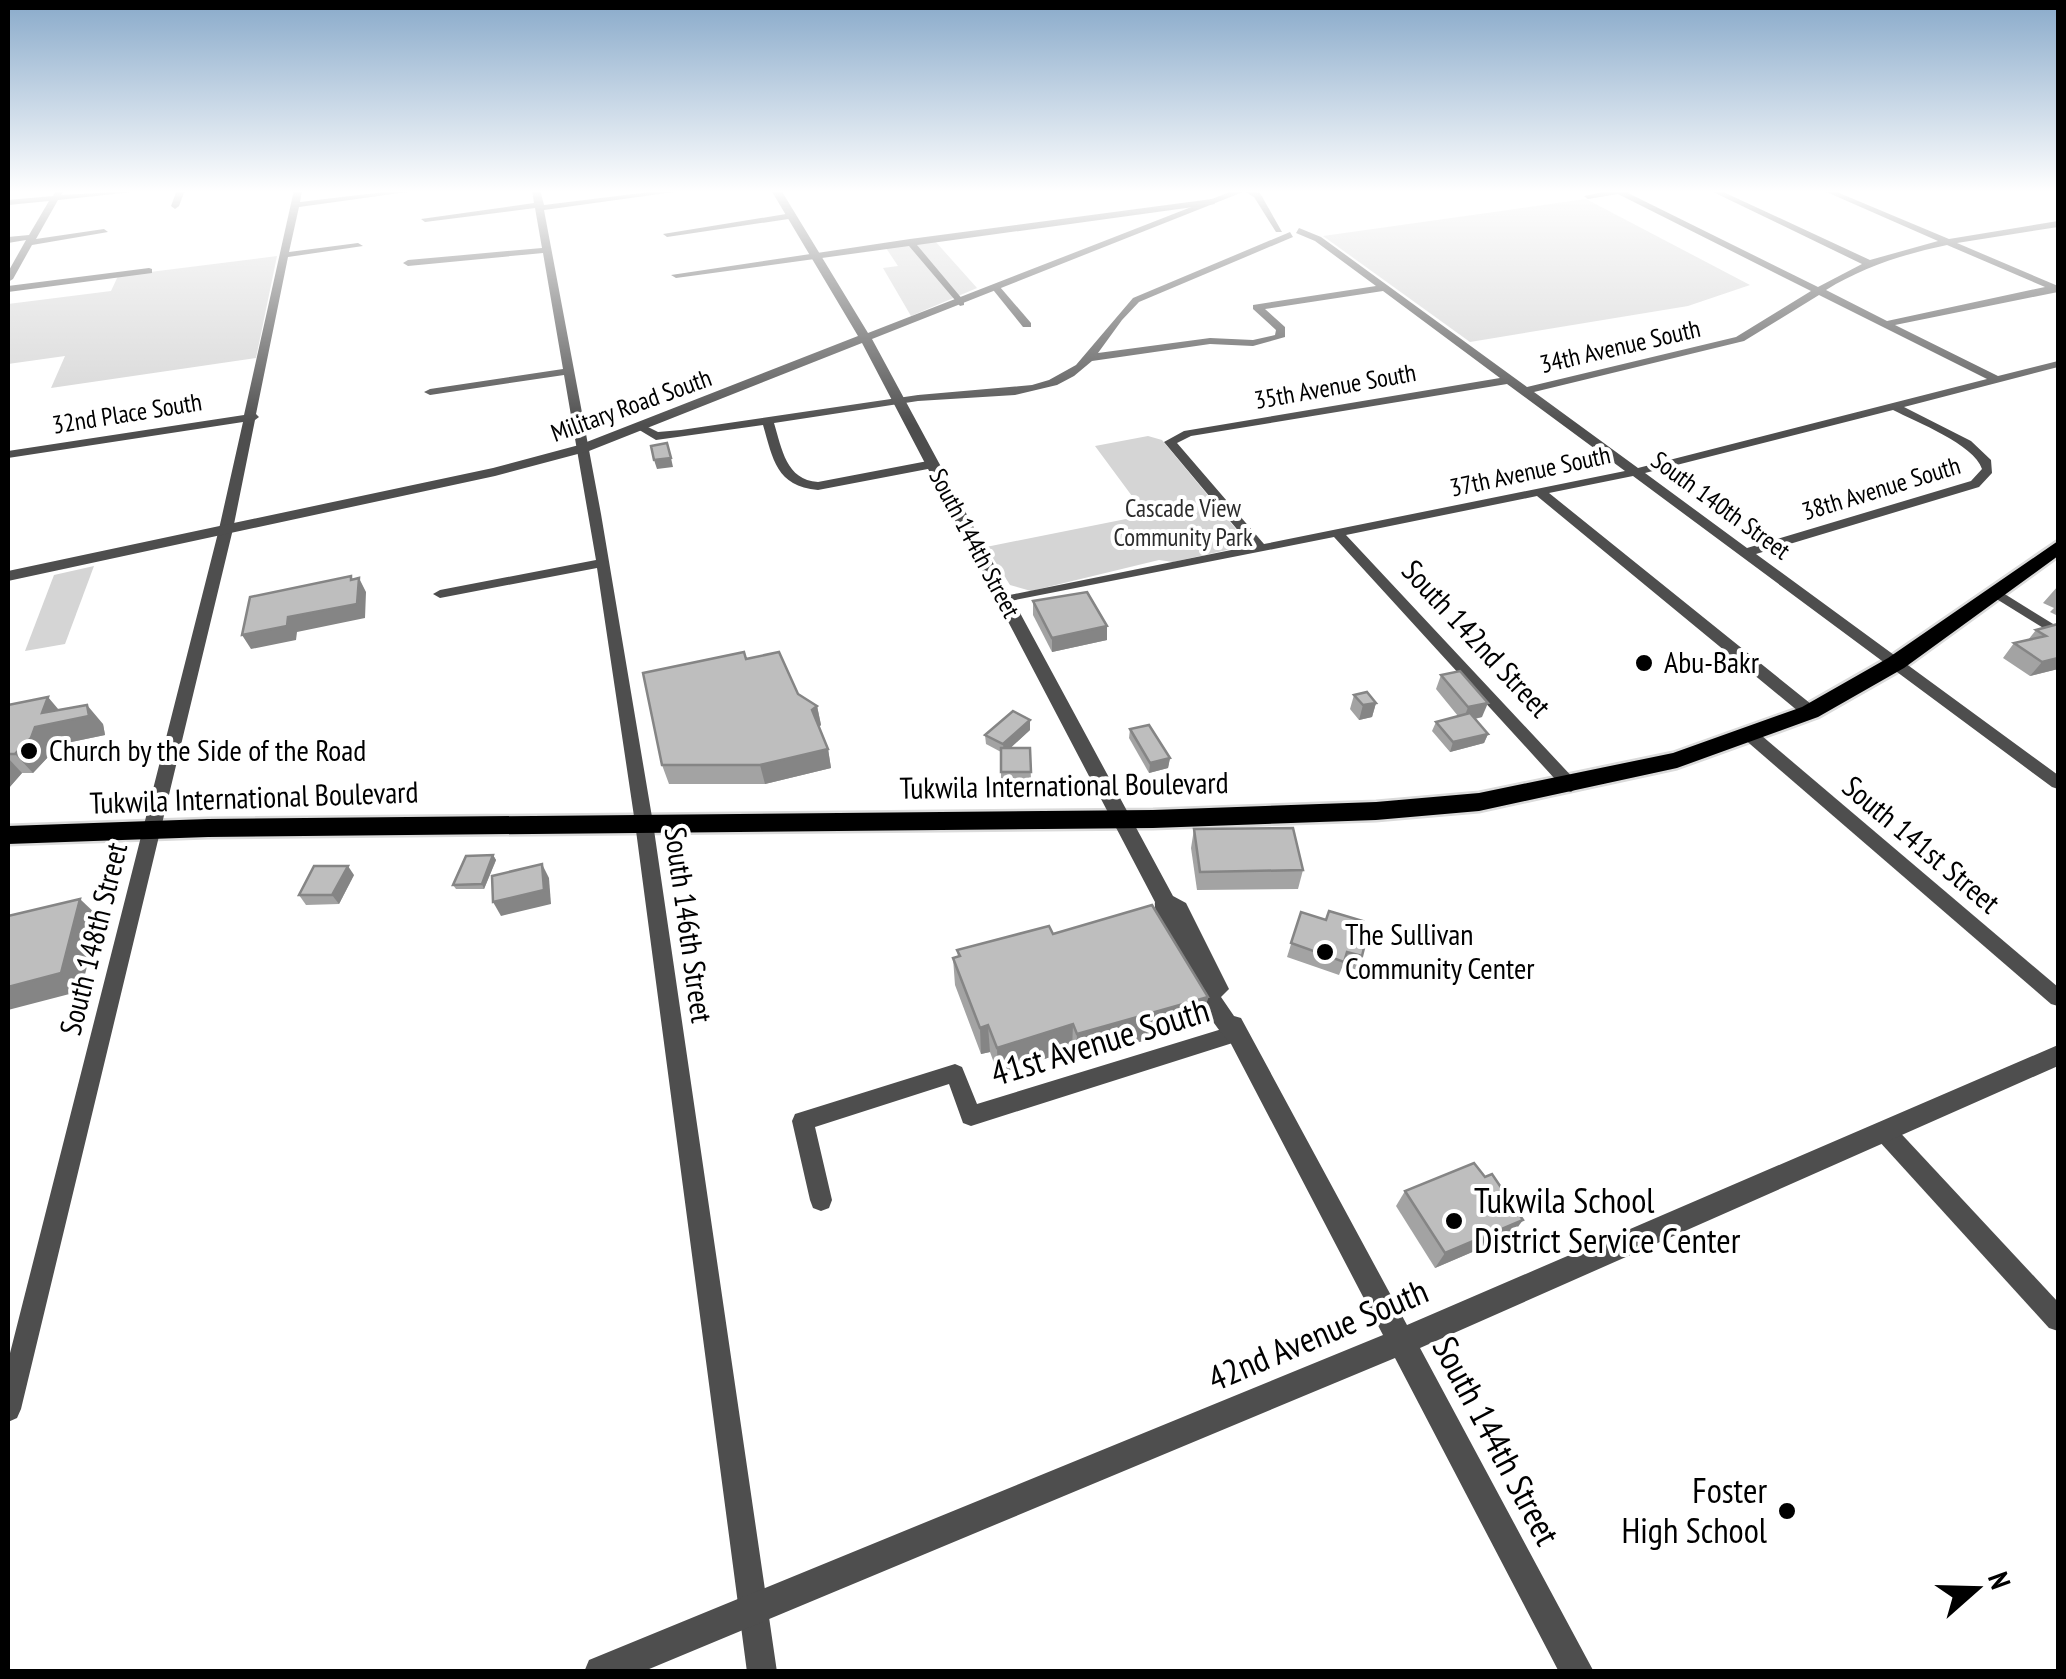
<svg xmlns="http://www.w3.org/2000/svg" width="2066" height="1679" viewBox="0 0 2066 1679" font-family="'PT Sans Narrow',sans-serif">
<rect width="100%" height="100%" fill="#fff"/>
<g fill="#d5d5d5">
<path d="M1586 199 1750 285 1688 306 1470 342 1323 236Z"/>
<path d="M935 241 977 288 911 316 883 268 898 266 886 248Z"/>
<path d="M277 256 256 358 51 388 65 356 8 364V304L111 291 118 276Z"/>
<path d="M1148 436 1162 440 1245 540V546L1173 562 1159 560 1031 591 1010 585 986 547 1146 515 1095 446Z"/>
<path d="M94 566 65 644 25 651 54 575Z"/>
</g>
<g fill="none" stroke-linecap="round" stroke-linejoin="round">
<defs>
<path id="primary" d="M2058 541V556L1904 668 1818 717 1677 768 1479 811 1376 820 1153 828 208 837 8 844V826L208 819 1153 810 1376 802 1479 793 1673 753 1802 707 1888 658Z"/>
</defs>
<use href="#primary" stroke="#dbdbdb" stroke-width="5"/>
<g fill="#4e4e4e" fill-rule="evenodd">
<path d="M56 190H64L61 195 151 190 58 200 36 239 104 229 108 232 32 245 13 279 8 282V272L26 240 8 243V237L29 235 49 201 8 205V200L53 196Z"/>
<path d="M177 190H185L179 206 175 209 171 206Z"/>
<path d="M294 190H302L300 202 401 190 407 192 299 207 289 252 358 243 363 246 288 257 256 414 259 417 255 420 233 529 21 1409 17 1418 8 1422V1361L219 529 243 422 8 458V451L244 415Z"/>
<path d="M532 190H540L544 205 666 190H688L544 210 601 514 653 823 777 1672H747L635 823 597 568 440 598 433 594 440 590 596 560 564 375 430 395 424 392 430 389 563 369 543 253 408 266 403 263 408 260 542 248 535 208 425 222 421 219 534 203Z"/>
<path d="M1242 190 1260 193 1282 232H1276L1254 197Z"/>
<path d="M1613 190H1632L1628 193 1818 287 1862 264 1709 190H1719L1870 260 1938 241 1822 190H1832L1949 239 2058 221V227L1957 243 2058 286V292L1895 325 1998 376 2058 361V367L1904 407 1971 441 1991 460 1992 473 1979 487 1756 554 2058 775V789L2052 787 1633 476 1549 493 1816 708 1818 712 1816 716H1804L1537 496 1346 535 1577 782 1579 786 1571 792 1565 790 1334 537 1000 603 998 600 1005 596 1251 546 1164 442 1184 431 1500 378 1383 291 1265 309 1285 327V337L1253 346 1210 344 1092 361 1074 376 1057 385 1015 395 918 401 774 423C782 449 786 480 818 482L933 460 939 464 933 468 818 490C776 486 773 459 763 425L656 440 636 428 642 424 658 432 681 430 918 395 1032 385 1049 380 1076 365 1133 298 1290 232 1293 237 1139 302 1122 320 1098 353 1210 338 1253 340 1275 335 1276 330 1253 309V305L1376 286 1315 241 1296 233 1299 228 1321 237 1527 387 1736 337 1811 291 1618 194 1588 199 1584 196ZM1947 245 2045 287 1887 321 1826 290C1863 267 1904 254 1947 245ZM1819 295 1987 379 1638 468 1534 392 1744 341ZM1507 384 1625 471 1264 544 1177 443 1191 436ZM1893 410C1916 422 1974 444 1982 469L1971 481 1747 548 1645 473Z"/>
<path d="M1212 199 1215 204 917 245 964 301V305L960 306 909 246 676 278 671 275 910 239Z"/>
<path d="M792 213 795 218 667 237 663 234Z"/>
<path d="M149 268 152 269V273L8 292V286Z"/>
<path d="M994 287H1000L1031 323V327H1023L994 291Z"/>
<path d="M1995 588 2058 627V637L1990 595 1988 592Z"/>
<path d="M1749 729 1755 730 2058 987V1006L2051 1004 1743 738 1741 734 1743 730Z"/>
<path d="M1235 1025 1242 1028 1245 1034 1242 1040 971 1126 963 1123 949 1084 815 1127 832 1200 829 1208 821 1211 813 1208 810 1200 792 1121 795 1114 955 1064 962 1067 977 1104Z"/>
<path d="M1886 1123 1894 1126 2058 1302V1331L2049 1328 1878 1140 1875 1133 1878 1126Z"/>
</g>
<path fill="#4e4e4e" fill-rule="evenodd" d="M771 190H781L868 333 1235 190H1248L872 339 1173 896 1186 903 1229 989 1221 997 1234 1016 1241 1018 1407 1325 2058 1045V1066L1420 1348 1594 1672H1559L1395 1358 642 1672H584L589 1660 1383 1335 1230 1042C1211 1027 1151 924 1155 902L862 343 589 451 495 476 8 581V571L493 468 579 445 858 336Z"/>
<use href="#primary" fill="#000" fill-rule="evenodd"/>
</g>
<g fill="#a3a3a3">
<path d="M2058 586V616L2050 612 2054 608 2043 603Z"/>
<path d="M1033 601 1107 626V640L1052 652 1033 615Z"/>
<path d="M2058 624V669L2030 676 2003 658 2014 643 2028 640 2036 630Z"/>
<path d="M746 659 817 706 821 725 819 727 828 749 831 768 765 784H669L662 765Z"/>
<path d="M1441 675 1482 717 1475 719 1488 734 1484 743 1450 752 1432 731 1436 722 1458 716 1436 689Z"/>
<path d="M1354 695 1376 703 1372 717 1359 720 1350 709Z"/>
<path d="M8 705 59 710 103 724 105 735 52 746 48 757 33 773H22L8 789Z"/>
<path d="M1130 729 1170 758 1168 768 1149 773 1129 738Z"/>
<path d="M1030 730 1010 748H1030L1031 781 1001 782V752L986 744 985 735Z"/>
<path d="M1194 829 1303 870 1298 889 1197 890 1191 848Z"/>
<path d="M493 855 496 860 484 889H456L453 885Z"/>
<path d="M354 875 339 904 306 905 299 895Z"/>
<path d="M1301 912 1359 934 1362 956 1357 970 1343 965 1339 975 1287 957Z"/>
<path d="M1053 934 1208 997 1202 1024 1076 1060 1072 1050 998 1074 990 1052 981 1054 955 985 953 958 958 957 957 950Z"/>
<path d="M1485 1177 1512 1235 1435 1268 1396 1206 1405 1191Z"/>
</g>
<g fill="#858585">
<path d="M671 458 673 467 657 469 654 460Z"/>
<path d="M351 576 358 590 359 578 366 592 365 618 297 632 296 640 251 649 242 635 288 617 351 580Z"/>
<path d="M1107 626V640L1052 652V638Z"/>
<path d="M2058 658V669L2030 676 2042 662Z"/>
<path d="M48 697 64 716 87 705 103 724 105 735 52 746 48 757 33 773 15 754 35 727 42 713Z"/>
<path d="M1376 703 1372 717 1359 720 1363 705Z"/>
<path d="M1488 703 1482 717 1463 721 1468 707Z"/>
<path d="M817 706 821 725 816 729 812 710Z"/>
<path d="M1030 720V730L1004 754 1003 744Z"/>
<path d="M1488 734 1484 743 1450 752 1453 742Z"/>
<path d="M828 749 831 768 765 784 760 765Z"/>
<path d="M8 758 22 773 8 789Z"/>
<path d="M1170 758 1168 768 1149 773 1150 763Z"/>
<path d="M493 855 496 860 484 889 482 884Z"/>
<path d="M542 864 549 878 551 904 501 916 493 902Z"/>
<path d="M348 866 354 875 339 904 332 895Z"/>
<path d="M80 899 99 917 81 991 8 1010V987Z"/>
<path d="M1208 997 1202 1024 1076 1060 1077 1034Z"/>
<path d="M1073 1024 1072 1050 998 1074 997 1048Z"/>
<path d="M988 1025 990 1052 981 1054 980 1028Z"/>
<path d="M1523 1220 1512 1235 1435 1268 1445 1253Z"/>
</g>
<g fill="#bebebe" stroke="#858585" stroke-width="2.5">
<path d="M667 443 671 458 654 460 651 446Z"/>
<path d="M351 576V580L359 578 357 604 288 617 287 626 242 635 250 597Z"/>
<path d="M1087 592 1107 626 1052 638 1033 601Z"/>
<path d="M2058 624V658L2042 662 2014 643 2046 636 2036 630Z"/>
<path d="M744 652 746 659 779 652 798 694 817 706 812 710 828 749 760 765H662L643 673Z"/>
<path d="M1460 671 1488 703 1468 707 1441 675Z"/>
<path d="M1367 692 1376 703 1363 705 1354 695Z"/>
<path d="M48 697 42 713 87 705 89 716 35 727 31 738 15 754H8V705Z"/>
<path d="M1013 711 1030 720 1003 744 985 735Z"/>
<path d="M1470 713 1488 734 1453 742 1436 722Z"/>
<path d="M1149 725 1170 758 1150 763 1130 729Z"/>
<path d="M1001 748H1030L1031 772H1001Z"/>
<path d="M1293 828 1303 870 1200 872 1194 829Z"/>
<path d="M493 855 482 884 453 885 466 856Z"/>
<path d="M542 864 544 890 493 902 492 876Z"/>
<path d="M314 866H348L332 895H299Z"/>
<path d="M80 899 61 973 8 987V916Z"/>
<path d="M1152 905 1208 997 1077 1034 1073 1024 997 1048 988 1025 980 1028 953 958 960 956 957 950 1049 926 1053 934Z"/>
<path d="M1329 911 1363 921 1359 934 1367 936 1362 956 1347 952 1344 962 1291 943 1301 912 1326 920Z"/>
<path d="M1474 1163 1485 1177 1492 1174 1523 1220 1445 1253 1405 1191Z"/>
</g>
<linearGradient id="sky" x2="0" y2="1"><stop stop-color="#89aaca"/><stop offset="0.45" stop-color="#fff"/><stop offset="1" stop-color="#fff" stop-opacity="0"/></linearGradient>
<rect width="2066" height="425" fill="url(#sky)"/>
<g fill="#000" stroke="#fff" stroke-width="4">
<circle cx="1644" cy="663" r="10"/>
<circle cx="29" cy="751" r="10"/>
<circle cx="1325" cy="952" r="10"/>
<circle cx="1454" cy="1221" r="10"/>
<circle cx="1787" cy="1511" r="10"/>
</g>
<g text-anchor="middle" stroke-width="8" stroke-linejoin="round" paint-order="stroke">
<g font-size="25" fill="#000" stroke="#fff">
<text transform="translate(1620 346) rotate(-13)" y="9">34th Avenue South</text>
<text transform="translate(1335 386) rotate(-10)" y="9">35th Avenue South</text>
<text transform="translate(631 405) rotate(-20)" y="9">Military Road South</text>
<text transform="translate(127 413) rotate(-9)" y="9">32nd Place South</text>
<text transform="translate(1530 471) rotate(-12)" y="9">37th Avenue South</text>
<text transform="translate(1881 488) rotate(-17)" y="9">38th Avenue South</text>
<text transform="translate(1721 505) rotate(36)" y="9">South 140th Street</text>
<text transform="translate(975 543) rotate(62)" y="9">South 144th Street</text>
</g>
<g font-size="25" fill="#2c2c2c" stroke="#fff">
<text x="1183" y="517">Cascade View<tspan x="1183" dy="29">Community Park</tspan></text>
</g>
<g font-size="30" fill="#000" stroke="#fff">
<text transform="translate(1476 639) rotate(47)" y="10">South 142nd Street</text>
<text transform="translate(1064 786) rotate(-1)" y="10">Tukwila International Boulevard</text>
<text transform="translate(254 798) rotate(-2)" y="10">Tukwila International Boulevard</text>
<text transform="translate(1921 845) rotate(40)" y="10">South 141st Street</text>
<text transform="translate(688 925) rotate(82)" y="10">South 146th Street</text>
<text transform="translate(94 939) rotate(-76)" y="10">South 148th Street</text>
</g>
<g font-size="30" fill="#000" stroke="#fff" text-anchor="start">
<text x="1664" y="673">Abu-Bakr</text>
<text x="49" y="761">Church by the Side of the Road</text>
<text x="1345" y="945">The Sullivan<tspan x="1345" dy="34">Community Center</tspan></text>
</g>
<g font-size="35" fill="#000" stroke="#fff">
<text transform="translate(1100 1042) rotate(-17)" y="12">41st Avenue South</text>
<text transform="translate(1318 1335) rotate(-23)" y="12">42nd Avenue South</text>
<text transform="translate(1496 1441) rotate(62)" y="12">South 144th Street</text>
</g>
<g font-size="35" fill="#000" stroke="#fff" text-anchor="start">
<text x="1474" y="1213">Tukwila School<tspan x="1474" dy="40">District Service Center</tspan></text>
<text x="1767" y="1503" text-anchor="end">Foster<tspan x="1767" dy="40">High School</tspan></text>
</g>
</g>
<rect width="2066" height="1679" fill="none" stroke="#000000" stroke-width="20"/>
<g transform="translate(1976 1589) rotate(70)" stroke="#ffffff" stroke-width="8" paint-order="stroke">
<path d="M0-8L18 38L0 25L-18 38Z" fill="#000000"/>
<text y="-15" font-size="28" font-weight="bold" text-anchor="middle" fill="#000000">N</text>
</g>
</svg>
